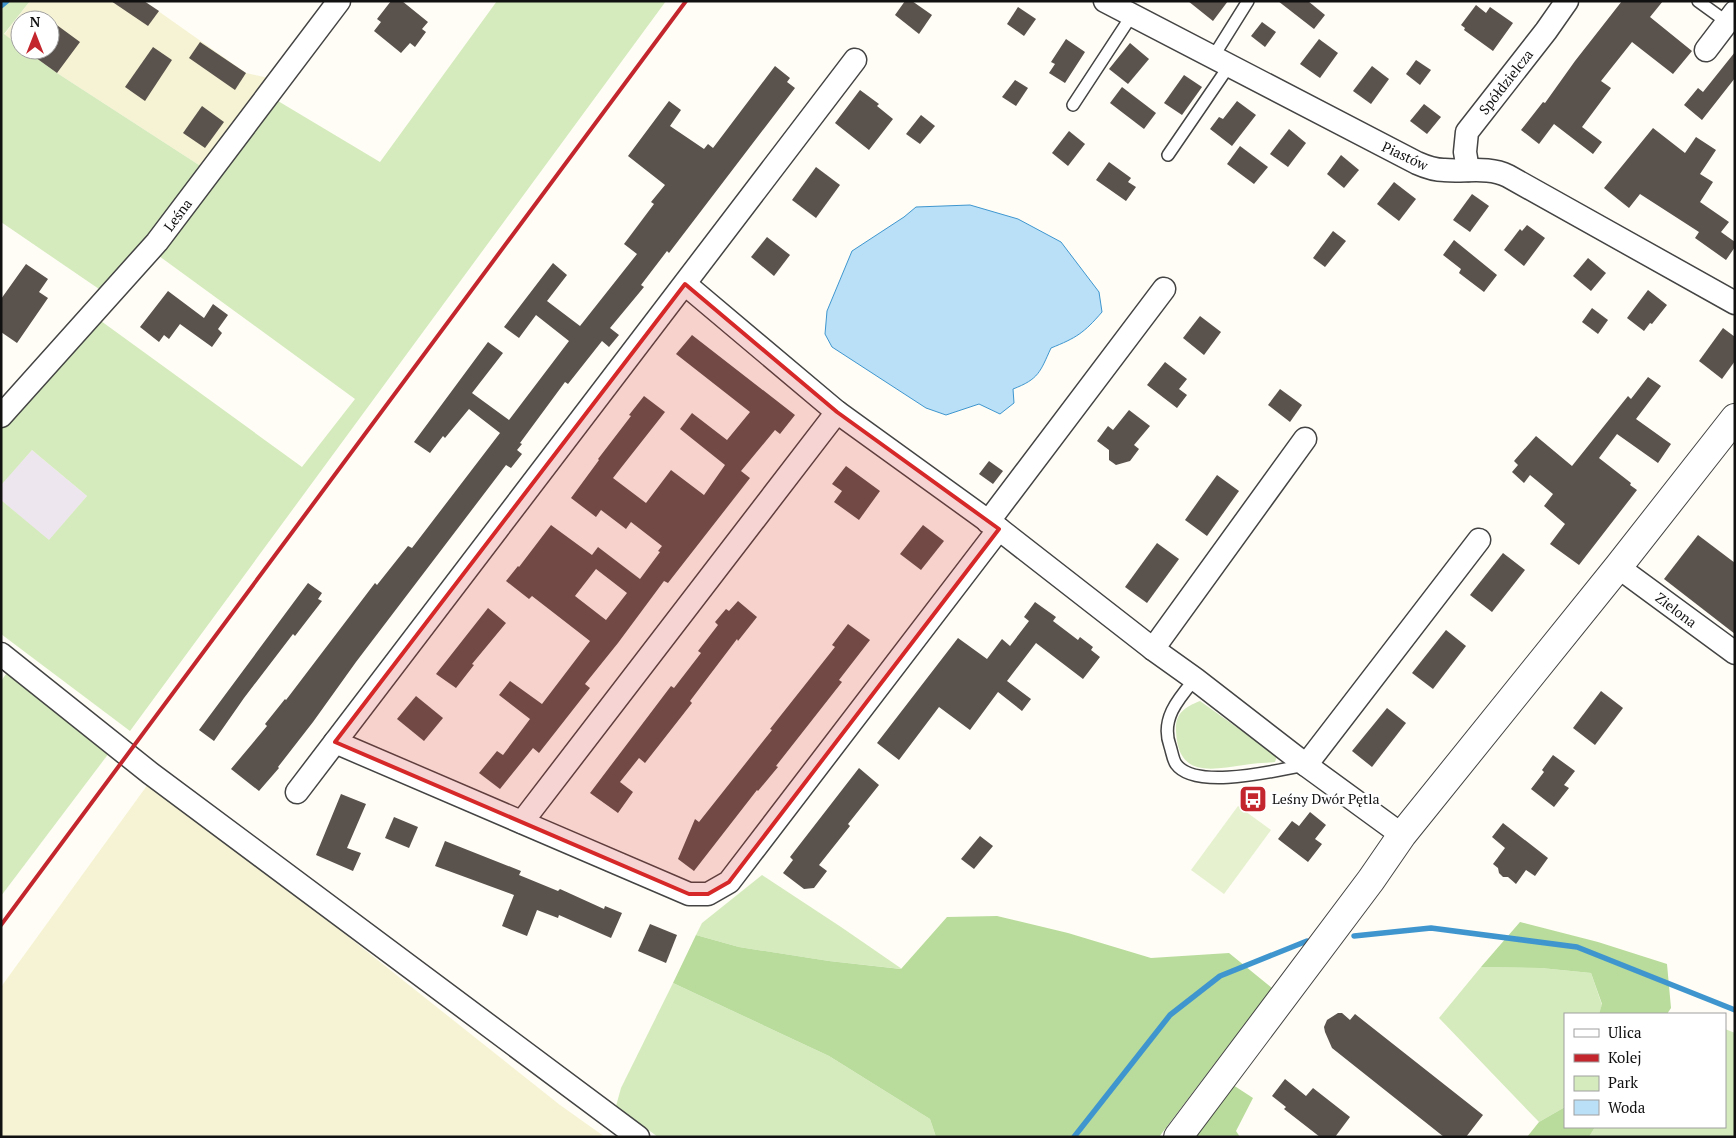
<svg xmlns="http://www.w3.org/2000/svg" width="1736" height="1138" viewBox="0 0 1736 1138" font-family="'PT Serif',serif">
<rect width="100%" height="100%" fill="#fffdf5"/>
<path fill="#eee6ef" d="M32 450 87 496 49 541 1 500V484Z"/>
<g fill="#f6f3d4">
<path d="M30 1H144L246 73 268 78 202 167 57 73 25 50H50V20H20V46L4 35Z"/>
<path d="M151 780 560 1105 605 1137H1V987Z"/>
</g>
<g fill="#d5ebbd">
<path d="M1 1H30L4 34 20 46V50H25L57 73 202 167 149 238 99 289 1 222Z"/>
<path d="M497 1H666L130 731 1 634V500L49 540 87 496 32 450 2 484 1 427 101 321 302 467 355 399 159 256 278 101 380 162Z"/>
<path d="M9 670 109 753 1 896V681Z"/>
<path d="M1200 701 1277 756 1275 762C1264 763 1254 763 1244 765 1209 770 1178 777 1176 731 1175 713 1185 707 1200 701Z"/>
<path d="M762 875 841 927 902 969 829 961 739 947 696 935 702 923Z"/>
<path d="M1481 967 1541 968 1591 973 1602 1005 1599 1014H1565V1107L1539 1122 1439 1018Z"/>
<path d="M673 983 829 1056 930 1119 936 1137H658L616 1106 621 1088Z"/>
<path d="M1725 1029 1735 1033V1137H1589L1595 1127H1725Z"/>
</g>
<g fill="#b9dc9c">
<path d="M997 916 1068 933 1151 958 1229 953 1272 988 1159 1137H936L930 1119 829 1056 673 983 696 935 739 947 829 961 901 969 947 917Z"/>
<path d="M1520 922 1598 942 1667 964 1671 1008 1667 1014H1599L1602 1004 1591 973 1541 968 1481 967Z"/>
<path d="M1233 1085 1253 1098 1236 1131 1240 1137H1192Z"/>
<path d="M1565 1107V1127H1595L1589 1137H1527L1539 1122Z"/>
</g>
<path fill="#e6f2cf" d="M1238 806 1271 830 1224 894 1191 870Z"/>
<path fill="#b9e0f7" stroke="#3f96cf" d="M970 205 1018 219 1061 242 1099 292 1102 312C1084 333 1076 338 1051 348 1040 372 1039 379 1013 389L1014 403 1000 414 979 404 946 415 926 408 832 347 825 334 827 311 852 251 904 217 916 207Z"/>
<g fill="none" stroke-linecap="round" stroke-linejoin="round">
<g stroke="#3f96cf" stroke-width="5.5">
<path d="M1 6 7 1"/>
<path d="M1354 936 1431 928 1577 947 1735 1010"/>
<path d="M1074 1137 1170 1015 1220 976 1307 941"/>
</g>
</g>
<g fill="#5a524d" fill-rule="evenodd">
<path d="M111 1H144L159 11 148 26Z"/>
<path d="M391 1H402L428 22 422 29 426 32 415 47 410 43 401 53 374 31 381 22 377 19Z"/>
<path d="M905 1H912L932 15 919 34 895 15Z"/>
<path d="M1188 1H1228L1213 21Z"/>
<path d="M1278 1H1308L1325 15 1314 29Z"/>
<path d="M1622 1H1663L1650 17 1692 51 1673 74 1632 42 1601 81 1611 88 1582 127 1602 142 1593 154 1554 124 1539 144 1521 130 1543 102 1545 103 1575 61Z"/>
<path d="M1476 5 1486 13 1490 7 1513 23 1493 51 1464 30 1465 28 1461 25Z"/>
<path d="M1018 7 1036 19 1024 36 1007 24Z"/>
<path d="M50 20 80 42 57 73 25 50H50Z"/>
<path d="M1262 22 1276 32 1265 47 1251 36Z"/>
<path d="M1066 39 1085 52 1065 83 1049 73 1055 64 1051 62Z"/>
<path d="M1319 39 1338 53 1320 78 1300 64Z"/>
<path d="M200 42 246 73 235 90 189 58Z"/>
<path d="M1130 43 1149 59 1128 84 1109 69Z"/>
<path d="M153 47 172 60 145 101 125 87Z"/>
<path d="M1735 52V78L1702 120 1684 105 1698 88 1703 92Z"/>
<path d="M1416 60 1431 70 1420 85 1406 74Z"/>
<path d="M775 66 790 78 787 82 795 88 669 253 667 251 641 285 644 287 610 328 619 335 609 347 602 341 568 384 565 382 520 443 522 444 517 450 522 454 511 468 506 465 356 662 313 722 278 767 279 768 259 791 231 769 267 726 265 724 285 699 286 700 375 583 377 585 408 546 412 548 500 433 469 409 445 438 443 436 430 453 414 442 488 342 503 353 472 393 509 420 569 341 536 315 519 338 504 327 553 263 567 275 547 301 580 326 637 254 624 244 654 204 651 202 665 185 628 156 669 101 681 110 670 126 704 149 708 144 713 148Z"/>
<path d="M1372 66 1389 79 1371 104 1353 91Z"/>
<path d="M1184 75 1202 87 1182 115 1164 103Z"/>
<path d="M1015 80 1028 88 1016 106 1002 97Z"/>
<path d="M1122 87 1156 113 1144 129 1110 103Z"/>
<path d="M860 90 879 104 877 106 893 119 869 150 835 123Z"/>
<path d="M1237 101 1256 115 1232 146 1210 129 1219 117 1223 119Z"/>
<path d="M1424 104 1441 117 1427 134 1410 121Z"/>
<path d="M202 106 224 122 205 148 183 133Z"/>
<path d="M921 115 935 126 920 144 906 134Z"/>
<path d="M1653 128 1685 153 1696 137 1716 150 1700 174 1713 182 1700 202 1729 222 1721 232 1735 242V247L1726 260 1695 238 1699 232 1640 194 1629 208 1604 188Z"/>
<path d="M1289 129 1306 143 1288 167 1270 154Z"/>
<path d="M1069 131 1085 144 1068 166 1052 153Z"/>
<path d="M1240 146 1268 167 1254 184 1227 164Z"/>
<path d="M1341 155 1359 170 1344 188 1327 174Z"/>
<path d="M1109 162 1131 178 1128 182 1136 187 1126 201 1096 180Z"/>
<path d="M816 167 840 185 816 218 792 200Z"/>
<path d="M1394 182 1416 199 1399 221 1377 204Z"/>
<path d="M1472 194 1489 206 1470 232 1453 220Z"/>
<path d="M1527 225 1545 238 1524 266 1504 250 1520 229 1522 231Z"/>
<path d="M1333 231 1346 241 1325 267 1313 258Z"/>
<path d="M767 237 790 255 774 276 751 257Z"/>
<path d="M1454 240 1497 275 1484 292 1459 273 1461 269 1443 255Z"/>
<path d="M1588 258 1606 273 1591 291 1573 276Z"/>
<path d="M26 264 48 279 39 292 48 298 17 343 1 332V299Z"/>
<path d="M1648 290 1667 305 1652 324 1650 323 1644 331 1627 318Z"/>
<path d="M168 291 204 318 213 304 228 315 218 329 222 333 212 347 180 324 169 339 164 335 159 342 140 327Z"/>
<path d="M1592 308 1608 320 1598 334 1582 322Z"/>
<path d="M1200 316 1221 332 1204 355 1183 338Z"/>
<path d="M1723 328 1735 337V361L1722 379 1699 361Z"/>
<path d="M692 335 795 415 780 434 775 430 741 471 750 478 668 583 664 581 618 643 585 684 590 688 539 753 533 748 500 789 479 773 497 751 503 755 530 719 499 695 510 681 542 704 590 641 532 596 529 599 506 581 518 566 519 567 551 525 592 555 598 547 640 579 660 552 658 551 662 546 631 522 626 529 601 510 596 517 571 498 599 460 598 459 631 416 629 415 644 396 665 412 613 478 646 503 671 470 704 495 725 465 680 429 692 413 727 440 750 412 676 354ZM596 569 627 593 606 620 575 596Z"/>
<path d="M1165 362 1187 379 1179 389 1187 395 1177 408 1147 385Z"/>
<path d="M1648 377 1661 386 1636 419 1671 444 1658 463 1617 434 1599 458 1631 483 1630 485 1637 490 1579 565 1550 544 1565 524 1544 506 1553 494 1530 475 1524 483 1512 472 1518 465 1514 461 1536 436 1572 466 1628 396 1631 399Z"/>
<path d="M1280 389 1302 405 1290 422 1268 405Z"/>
<path d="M1129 410 1150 426 1134 445 1139 449 1130 461 1116 465 1109 460V450L1097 441 1108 426 1113 430Z"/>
<path d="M989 461 1003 471 993 484 979 474Z"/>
<path d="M846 466 880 491 859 520 834 502 842 491 832 484Z"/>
<path d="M1217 475 1239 491 1207 536 1185 520Z"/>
<path d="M923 525 944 541 921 570 900 554Z"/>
<path d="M1698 535 1735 563V634L1664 579Z"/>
<path d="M1157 543 1179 559 1147 603 1125 587Z"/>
<path d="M1503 553 1525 570 1492 612 1470 595Z"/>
<path d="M308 583 322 593 318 599 322 601 295 636 293 634 244 698 214 741 199 730Z"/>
<path d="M738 601 757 617 738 641 737 639 690 701 692 703 645 763 639 758 620 782 633 792 618 813 590 793 671 686 674 688 701 653 698 651 718 625 715 622 726 609 729 611Z"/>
<path d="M1035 602 1056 617 1053 621 1078 640 1080 637 1093 647 1091 650 1100 657 1083 679 1036 643 1007 681 1031 699 1022 711 998 692 970 730 939 707 899 760 877 743 958 638 987 659 1002 639 1010 646 1029 621 1024 617Z"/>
<path d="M488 608 506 623 472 664 474 665 456 688 436 674Z"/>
<path d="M848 624 870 640 839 680 842 682 776 766 778 767 758 791 757 790 694 871 678 859 695 819 699 822 772 730 770 729 835 647 832 645Z"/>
<path d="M1446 630 1466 646 1433 689 1412 673Z"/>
<path d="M1601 691 1623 708 1595 745 1573 728Z"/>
<path d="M416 696 443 718 424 741 397 719Z"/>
<path d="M1387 708 1406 723 1372 767 1352 751Z"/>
<path d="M1553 755 1575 771 1564 785 1569 788 1554 807 1531 789 1544 772 1542 770Z"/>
<path d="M859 768 879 785 848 824 850 826 819 865 827 871 814 888 804 889 783 873 793 860 790 857Z"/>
<path d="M341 794 366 804 347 848 361 853 353 871 316 855Z"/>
<path d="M1310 812 1326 825 1315 839 1322 844 1308 862 1278 839 1292 821 1299 826Z"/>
<path d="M394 817 418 827 409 848 385 838Z"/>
<path d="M1503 823 1548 858 1535 876 1526 870 1516 884 1508 877H1503L1499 873 1498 868 1493 864 1505 848 1492 837Z"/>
<path d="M980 836 993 846 974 869 961 859Z"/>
<path d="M445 841 521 871 519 875 558 891 560 889 604 909 605 906 622 913 611 938 559 915 558 918 537 910 527 936 502 926 514 895 435 866Z"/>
<path d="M650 924 677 935 666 963 638 951Z"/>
<path d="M1338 1013H1342L1350 1020 1355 1014 1483 1115 1466 1137H1444L1332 1048 1325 1032 1324 1027 1327 1020Z"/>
<path d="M1285 1079 1306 1096 1313 1088 1350 1117 1335 1137H1320L1284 1109 1286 1107 1272 1096Z"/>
</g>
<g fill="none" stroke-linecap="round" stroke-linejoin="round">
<defs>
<g id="service">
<path d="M1698 1 1727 22"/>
<path d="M1213 57 1248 1"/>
<path d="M1073 105 1132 15"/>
<path d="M1168 155 1229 66"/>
<path d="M1195 679C1179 698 1160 719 1170 746 1172 752 1173 760 1176 764 1195 791 1278 770 1306 765"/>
</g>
<g id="minor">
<path d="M1105 1 1417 163C1426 167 1434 170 1444 170 1466 172 1488 166 1508 176L1735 303"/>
<path d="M1706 50 1735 12"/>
<path d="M1468 170 1465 152 1467 132 1546 31 1567 1"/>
<path d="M685 284 837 412 999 529 1153 649 1195 679 1306 765 1402 835"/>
<path d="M1 416 157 242 339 1"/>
<path d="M988 522 1164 289"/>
<path d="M1618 567 1735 653"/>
<path d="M1153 649 1305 439"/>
<path d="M1 654 150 773 638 1137"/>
<path d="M335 742 689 894H708L729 882 999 529"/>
<path d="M1306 765 1479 540"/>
<path d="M297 792 855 60"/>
<path d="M522 822 837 412"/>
</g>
<path id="tertiary" d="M1178 1137 1371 880 1402 835 1618 567 1735 418"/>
</defs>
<use href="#service" stroke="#444" stroke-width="14"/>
<use href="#minor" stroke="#444" stroke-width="25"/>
<use href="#tertiary" stroke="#444" stroke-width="30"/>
<use href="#service" stroke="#fff" stroke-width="11"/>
<use href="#minor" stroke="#fff" stroke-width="22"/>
<use href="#tertiary" stroke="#fff" stroke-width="28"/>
<path stroke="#c4262e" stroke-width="4" d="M1 925 686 1"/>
</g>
<path fill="#d62828" fill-opacity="0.2" stroke="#d62828" stroke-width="4" stroke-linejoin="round" d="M685 284 837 412 999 529 729 882 708 894H689L335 742Z"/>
<defs>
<symbol id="bus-square" viewBox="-11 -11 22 22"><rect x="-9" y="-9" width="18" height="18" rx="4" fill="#c4262e" stroke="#fff"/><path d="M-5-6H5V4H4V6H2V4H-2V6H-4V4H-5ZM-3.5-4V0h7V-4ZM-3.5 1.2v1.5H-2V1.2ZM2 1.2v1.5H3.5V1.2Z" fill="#fff"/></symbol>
</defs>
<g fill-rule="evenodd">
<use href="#bus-square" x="1237" y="783" width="32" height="32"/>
</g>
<g text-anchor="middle" stroke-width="5" stroke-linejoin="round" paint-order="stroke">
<g font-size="14" fill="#111" stroke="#fff">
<text transform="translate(1506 82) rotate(-52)" y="5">Spółdzielcza</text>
<text transform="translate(1405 156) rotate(25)" y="5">Piastów</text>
<text transform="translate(178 215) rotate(-53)" y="5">Leśna</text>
<text transform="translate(1676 610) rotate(37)" y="5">Zielona</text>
</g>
<g font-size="14" fill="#111" stroke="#fff" text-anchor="start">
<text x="1272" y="804">Leśny Dwór Pętla</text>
</g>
</g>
<rect width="1736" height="1138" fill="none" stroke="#111111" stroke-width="5"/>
<rect x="1564" y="1013" width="162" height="115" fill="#ffffff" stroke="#a0a0a0"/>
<rect x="1574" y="1029" width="25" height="8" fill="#ffffff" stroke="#a0a0a0"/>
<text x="1608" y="1038" font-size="15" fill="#111111">Ulica</text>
<rect x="1574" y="1054" width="25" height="8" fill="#c4262e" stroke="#a0a0a0"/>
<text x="1608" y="1063" font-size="15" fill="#111111">Kolej</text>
<rect x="1574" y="1076" width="25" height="15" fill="#d5ebbd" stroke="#a0a0a0"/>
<text x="1608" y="1088" font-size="15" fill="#111111">Park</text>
<rect x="1574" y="1100" width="25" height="15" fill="#b9e0f7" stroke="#a0a0a0"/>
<text x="1608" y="1113" font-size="15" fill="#111111">Woda</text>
<g transform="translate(35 35)"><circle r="24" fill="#ffffff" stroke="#a0a0a0"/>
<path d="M0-4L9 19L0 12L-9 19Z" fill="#c4262e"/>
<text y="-8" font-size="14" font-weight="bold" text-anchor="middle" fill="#111111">N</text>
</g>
</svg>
